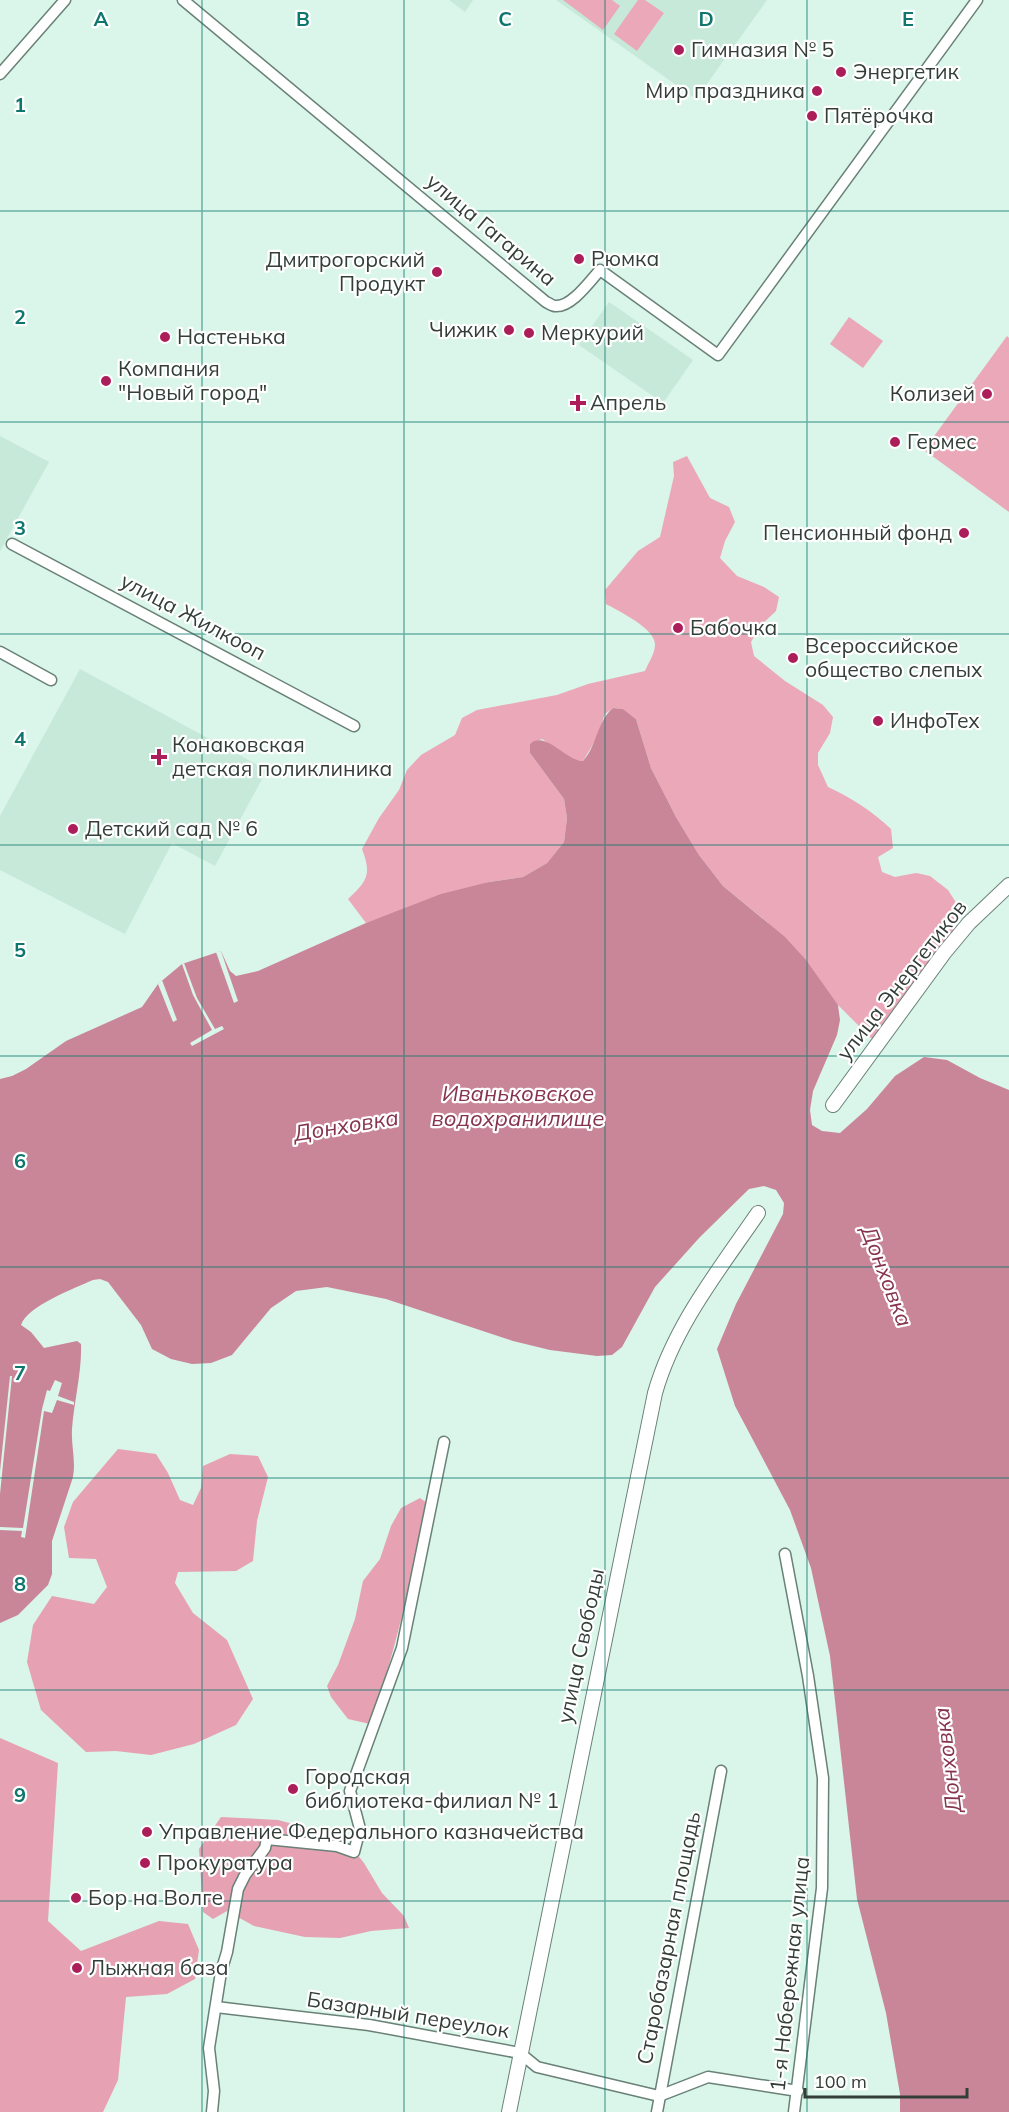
<svg xmlns="http://www.w3.org/2000/svg" width="1009" height="2112" viewBox="0 0 1009 2112" font-family="Mulish,sans-serif">
<rect width="100%" height="100%" fill="#daf5e9"/>
<g fill="#c7e9d9">
<path d="M449 0H473L465 12Z"/>
<path d="M556 0H767L696 99Z"/>
<path d="M609 302 693 360 663 403 579 345Z"/>
<path d="M0 436 49 462 0 551Z"/>
<path d="M80 669 267 770 215 866 172 843 125 934 0 870V816Z"/>
</g>
<g fill="#eaa8b9">
<path d="M563 0H612L620 6 603 30Z"/>
<path d="M638 0H645L664 13 637 51 614 34Z"/>
<path d="M849 317 883 341 863 368 830 344Z"/>
<path d="M1007 336 1009 338V512L924 450Z"/>
<path d="M687 456 710 498 729 507 735 522 725 541 720 558 737 576 764 587 779 597 776 611 759 627 751 642 754 656 785 681 823 705 833 717 830 733 818 753V765L828 787C852 798 872 811 891 829L893 848 878 857 882 872 895 877 916 873 930 876 948 890 955 901 957 911 954 930 872 1039 838 1005 767 922 723 886 699 855 676 817 651 768 636 719 623 709 613 708 605 714 596 739 583 761C569 761 554 747 542 739L530 744V753L564 799 567 818 564 842 547 863 523 877 489 882 366 923 348 899C367 881 372 875 362 849L379 818 399 790 407 770 421 755 455 735 462 718 477 710 557 695 588 684 645 671C648 664 655 653 655 645 656 629 619 611 606 604L605 590 638 551 660 537 674 476 673 462Z"/>
</g>
<g fill="#e6a1b3">
<path d="M118 1449 156 1454 168 1473 180 1500 193 1505 201 1488 203 1466 230 1454 258 1456 268 1477 257 1521 253 1561 236 1571 178 1572 175 1583 193 1613 227 1640 253 1699 236 1725 194 1744 151 1755 116 1751 86 1752 41 1710 27 1662 33 1625 52 1596 94 1604 107 1587 96 1559 69 1558 64 1527 73 1502Z"/>
<path d="M420 1498 427 1503C411 1578 396 1652 370 1724L348 1719 331 1697 327 1686 338 1665 355 1619 363 1581 380 1559 391 1526 401 1508Z"/>
<path d="M0 1738 58 1763 48 1921 81 1951 159 1921 188 1924 199 1950 195 1979 167 1994 126 1997 118 2080 103 2112H0Z"/>
<path d="M221 1817 278 1820 319 1831H334L348 1843 364 1863 382 1893 404 1916 409 1928 371 1931 340 1938 305 1937 254 1926 227 1911 213 1919 203 1912 199 1849Z"/>
</g>
<path fill="#c98698" d="M613 708 623 709 636 719 651 768 676 817 699 855 723 886 785 937 806 960 838 1005 840 1020 837 1035 813 1091 810 1110 812 1125 822 1131 840 1133 867 1109 895 1076 924 1057 947 1060 980 1078 1009 1090V2112H900V2094L886 2013 857 1899 830 1656 811 1568 790 1510 735 1406 717 1349 736 1304 783 1214 784 1203 776 1190 764 1186 749 1189 700 1237 655 1287 622 1347 612 1355 597 1356 550 1350 513 1341 386 1299 327 1287 296 1291 271 1308 232 1355 211 1363 192 1364 171 1359 152 1349 141 1325 108 1282 100 1279 93 1280C75 1288 27 1306 21 1325L31 1332 44 1348 77 1341 81 1344C82 1372 74 1401 72 1429 71 1446 76 1461 73 1477L52 1541V1574L48 1585 18 1615 0 1623V1079L12 1076 26 1069 66 1041 142 1007 158 984 182 964 221 951 230 971 236 976 258 971 366 923 441 894 489 882 523 877 547 863 564 842 567 818 564 799 530 753V744C546 730 565 761 583 761 597 746 597 721 613 708Z"/>
<g fill="#daf5e9">
<path d="M221 951 238 1001 234 1003 216 952Z"/>
<path d="M184 963 197 998 215 1029 222 1026 224 1029 192 1046 190 1043 212 1030 193 995 182 964Z"/>
<path d="M162 980 177 1020 173 1022 158 984Z"/>
<path d="M10 1376H12L0 1494V1471Z"/>
<path d="M55 1380 62 1383 58 1396 74 1402V1405L57 1400 52 1413 44 1411 25 1538 21 1537 22 1531 0 1530V1527L23 1528 42 1409 47 1390 50 1391Z"/>
</g>
<g fill="none" stroke-linecap="round" stroke-linejoin="round">
<defs>
<g id="minor">
<path d="M183 0 546 302C549 303 552 306 555 306 571 308 590 281 600 270L718 355 977 0"/>
<path d="M0 74 65 0"/>
<path d="M12 544 354 726"/>
<path d="M0 652 51 680"/>
<path d="M785 1554 808 1676 823 1778 822 1888 794 2112"/>
<path d="M216 2007 369 2025 520 2053 537 2067 659 2096 708 2077 798 2091"/>
<path d="M212 2112 214 2091 209 2048 221 1972 227 1952 238 1889 245 1875 265 1848 267 1839 337 1846 354 1852 360 1829 350 1791 402 1648 444 1442"/>
<path d="M657 2112 721 1771"/>
</g>
<g id="major">
<path d="M833 1105 944 953 969 923 1009 885"/>
<path d="M509 2112 655 1393C674 1326 719 1270 758 1213"/>
</g>
</defs>
<use href="#minor" stroke="#698177" stroke-width="13"/>
<use href="#major" stroke="#698177" stroke-width="16"/>
<use href="#minor" stroke="#fff" stroke-width="10"/>
<use href="#major" stroke="#fff" stroke-width="14"/>
</g>
<path fill="none" stroke="#0f766e" stroke-width="1.5" stroke-opacity="0.55" d="M202 0V2112M404 0V2112M605 0V2112M807 0V2112M0 211H1009M0 422H1009M0 634H1009M0 845H1009M0 1056H1009M0 1267H1009M0 1478H1009M0 1690H1009M0 1901H1009"/>
<g fill="#ac1e59" stroke="#fff" stroke-width="2">
<circle cx="679" cy="50" r="6"/>
<circle cx="841" cy="72" r="6"/>
<circle cx="817" cy="91" r="6"/>
<circle cx="812" cy="116" r="6"/>
<circle cx="579" cy="259" r="6"/>
<circle cx="437" cy="272" r="6"/>
<circle cx="509" cy="330" r="6"/>
<circle cx="529" cy="333" r="6"/>
<circle cx="165" cy="337" r="6"/>
<circle cx="106" cy="381" r="6"/>
<circle cx="987" cy="394" r="6"/>
<path d="M575 394h6v6h6v6h-6v6h-6v-6h-6v-6h6z"/>
<circle cx="895" cy="442" r="6"/>
<circle cx="964" cy="533" r="6"/>
<circle cx="678" cy="628" r="6"/>
<circle cx="793" cy="658" r="6"/>
<circle cx="878" cy="721" r="6"/>
<path d="M156 748h6v6h6v6h-6v6h-6v-6h-6v-6h6z"/>
<circle cx="73" cy="829" r="6"/>
<circle cx="293" cy="1789" r="6"/>
<circle cx="147" cy="1832" r="6"/>
<circle cx="145" cy="1863" r="6"/>
<circle cx="76" cy="1898" r="6"/>
<circle cx="77" cy="1968" r="6"/>
</g>
<g text-anchor="middle" stroke-width="4.5" stroke-linejoin="round" paint-order="stroke">
<g font-size="21" fill="#333e39" stroke="#fff" text-anchor="start">
<text x="691" y="57">Гимназия № 5</text>
<text x="853" y="79">Энергетик</text>
<text x="805" y="98" text-anchor="end">Мир праздника</text>
<text x="824" y="123">Пятёрочка</text>
<text x="591" y="266">Рюмка</text>
<text x="425" y="267" text-anchor="end">Дмитрогорский<tspan x="425" dy="24">Продукт</tspan></text>
<text x="497" y="337" text-anchor="end">Чижик</text>
<text x="541" y="340">Меркурий</text>
<text x="177" y="344">Настенька</text>
<text x="118" y="376">Компания<tspan x="118" dy="24">"Новый город"</tspan></text>
<text x="975" y="401" text-anchor="end">Колизей</text>
<text x="590" y="410">Апрель</text>
<text x="907" y="449">Гермес</text>
<text x="952" y="540" text-anchor="end">Пенсионный фонд</text>
<text x="690" y="635">Бабочка</text>
<text x="805" y="653">Всероссийское<tspan x="805" dy="24">общество слепых</tspan></text>
<text x="890" y="728">ИнфоТех</text>
<text x="172" y="752">Конаковская<tspan x="172" dy="24">детская поликлиника</tspan></text>
<text x="85" y="836">Детский сад № 6</text>
<text x="305" y="1784">Городская<tspan x="305" dy="24">библиотека-филиал № 1</tspan></text>
<text x="159" y="1839">Управление Федерального казначейства</text>
<text x="157" y="1870">Прокуратура</text>
<text x="88" y="1905">Бор на Волге</text>
<text x="89" y="1975">Лыжная база</text>
</g>
<g font-size="21" fill="#333e39" stroke="#fff">
<text transform="translate(491 230) rotate(40)" y="7">улица Гагарина</text>
<text transform="translate(193 617) rotate(28)" y="7">улица Жилкооп</text>
<text transform="translate(902 980) rotate(-52)" y="7">улица Энергетиков</text>
<text transform="translate(581 1646) rotate(-78)" y="7">улица Свободы</text>
<text transform="translate(669 1938) rotate(-79)" y="7">Старобазарная площадь</text>
<text transform="translate(790 1974) rotate(-84)" y="7">1-я Набережная улица</text>
<text transform="translate(408 2015) rotate(9)" y="7">Базарный переулок</text>
</g>
<g font-size="22" font-style="italic" fill="#85334e" stroke="#fff">
<text x="518" y="1101">Иваньковское<tspan x="518" dy="25">водохранилище</tspan></text>
<text transform="translate(346 1125) rotate(-9)" y="8">Донховка</text>
<text transform="translate(887 1276) rotate(69)" y="8">Донховка</text>
<text transform="translate(947 1760) rotate(-97)" y="8">Донховка</text>
</g>
</g>
<g font-size="20" text-anchor="middle" font-weight="bold" fill="#0f766e" stroke="#fff" stroke-width="4.5" stroke-linejoin="round" paint-order="stroke">
<text x="101" y="26">A</text>
<text x="303" y="26">B</text>
<text x="505" y="26">C</text>
<text x="706" y="26">D</text>
<text x="908" y="26">E</text>
<text x="20" y="112">1</text>
<text x="20" y="324">2</text>
<text x="20" y="535">3</text>
<text x="20" y="746">4</text>
<text x="20" y="957">5</text>
<text x="20" y="1168">6</text>
<text x="20" y="1380">7</text>
<text x="20" y="1591">8</text>
<text x="20" y="1802">9</text>
</g>
<path d="M805 2088v9h162v-9" fill="none" stroke="#333e39" stroke-width="3"/>
<text x="814" y="2088" font-size="18" fill="#333e39" stroke="#ffffff" stroke-width="4.5" paint-order="stroke">100 m</text>
</svg>
